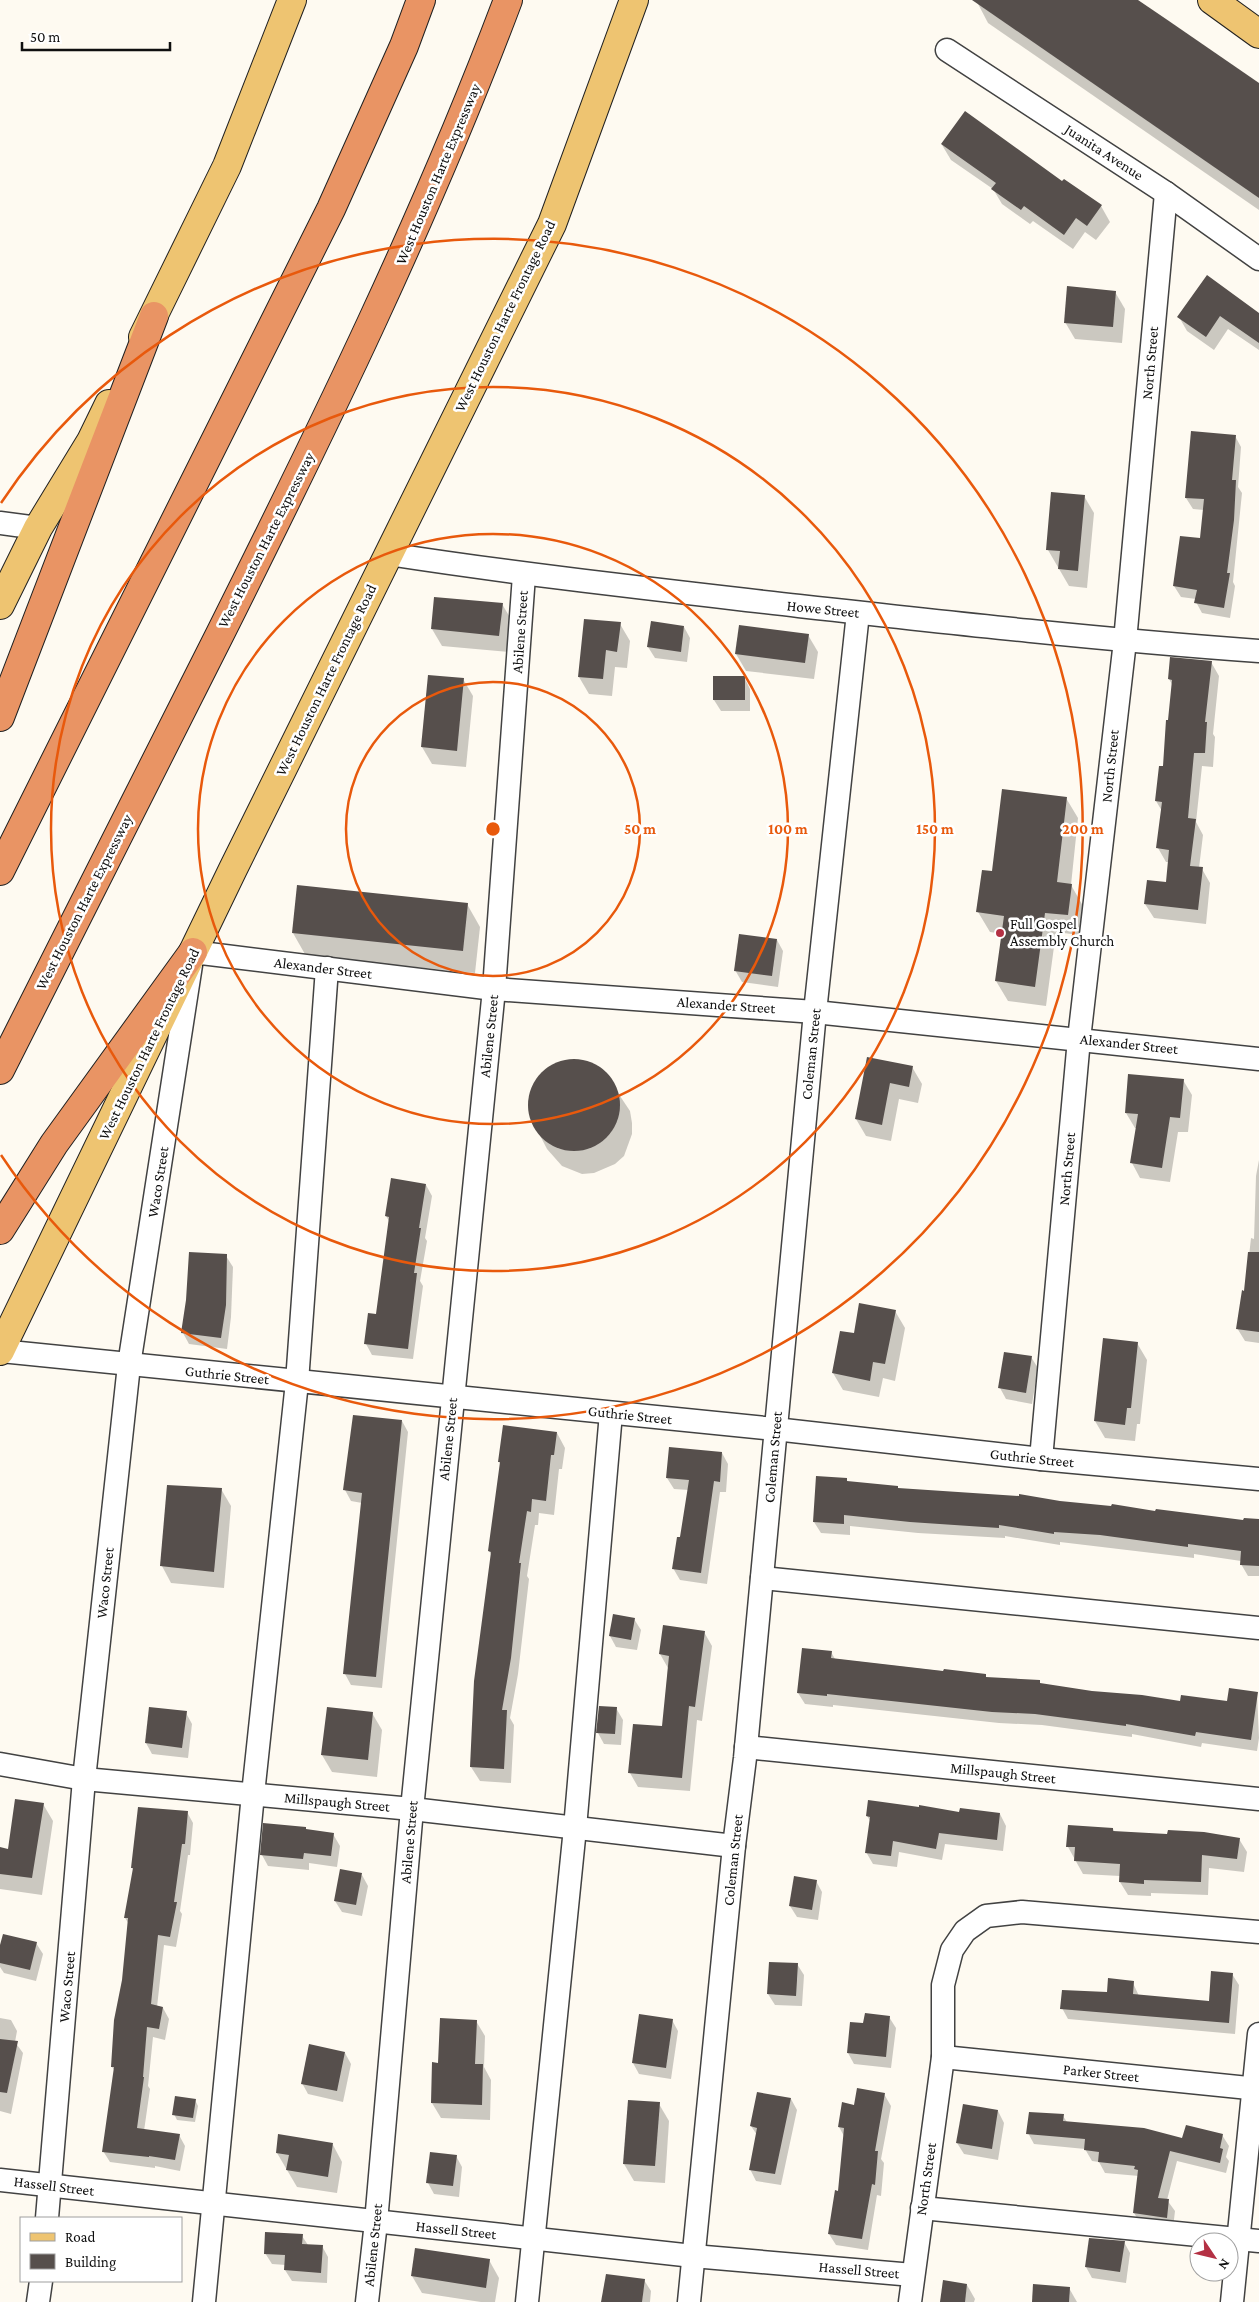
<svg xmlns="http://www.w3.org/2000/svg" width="1259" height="2302" viewBox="0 0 1259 2302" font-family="'Crimson Pro',serif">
<rect width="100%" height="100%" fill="#fefaf1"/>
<g fill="#0003">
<path d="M976 0H1137L1259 86V210L988 23Z"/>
<path d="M942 145 1101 206 1110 222 1096 240 1085 232 1073 249 1033 221 1030 224 1002 204 993 189 951 160Z"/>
<path d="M1115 292 1125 309 1122 343 1075 339 1065 322Z"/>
<path d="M1259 314V350L1228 329 1214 350 1187 331 1179 317Z"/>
<path d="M1192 432 1235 436 1241 447 1238 487 1242 493 1233 582 1235 586 1230 618 1202 613 1196 602V599L1181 597 1174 586 1201 539 1204 510 1193 509 1186 498Z"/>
<path d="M1084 496 1094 513 1087 588 1069 586 1048 550Z"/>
<path d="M502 604 512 621 509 652 442 646 432 629Z"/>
<path d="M620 624 630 641 627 668 615 667 612 696 589 694 579 677Z"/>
<path d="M684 627 690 638 687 662 655 658 648 647Z"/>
<path d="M808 635 818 652 814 679 746 671 736 654Z"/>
<path d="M1211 662 1219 676 1213 734 1215 737 1213 767 1202 766 1196 822 1203 835 1199 868 1202 869 1210 883 1206 924 1154 918 1145 904 1167 883 1169 862H1166L1158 848 1162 811 1156 801 1164 768 1173 686 1169 679Z"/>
<path d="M744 677 750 689V711H721L714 700V678Z"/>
<path d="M463 679 473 696 466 767 432 764 422 747Z"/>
<path d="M1066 798 1078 818 1071 885 1083 906 1079 935 1056 932 1046 1006 1008 1001 996 981 1003 934 990 932 978 912 993 872Z"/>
<path d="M467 904 480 927 475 973 306 956 293 933Z"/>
<path d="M777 940 783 951 778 987 742 982 735 970Z"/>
<path d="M868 1059 912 1067 922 1084 918 1103 899 1099 891 1141 866 1136 856 1119Z"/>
<path d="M570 1060H581L602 1069 630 1111 632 1123V1134L624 1156 615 1164 594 1173 582 1174 562 1166 547 1149 530 1116V1093L534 1083 550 1067Z"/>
<path d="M1183 1080 1192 1095 1188 1132H1178L1170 1182 1140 1178 1132 1163 1138 1128H1135L1126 1113Z"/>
<path d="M1259 1160V1343L1245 1341 1237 1328 1245 1292 1251 1238 1254 1239 1256 1176Z"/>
<path d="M426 1185 432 1196 425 1238 427 1241 420 1281 423 1286 413 1359 372 1355 366 1344 377 1315 389 1221 386 1216Z"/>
<path d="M226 1256 233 1267 231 1317 227 1349 189 1344 183 1333Z"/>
<path d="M895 1311 905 1328 895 1381 883 1378 879 1397 843 1390 833 1373 855 1334Z"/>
<path d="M1137 1343 1147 1360 1140 1424H1137L1135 1441 1105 1438 1095 1421Z"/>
<path d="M1031 1357 1038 1368 1032 1404 1006 1399 1000 1388Z"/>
<path d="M402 1421 408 1432 382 1688 351 1685 345 1674 362 1503 351 1501 345 1490Z"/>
<path d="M557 1433 565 1448 562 1469H559L554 1515 539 1513 538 1525H535L527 1576 529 1579 518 1674 510 1718 514 1725 511 1783 480 1781 471 1767 492 1556 489 1551 501 1465 499 1462Z"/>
<path d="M722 1453 728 1464 726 1492H720L707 1584 680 1580 673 1568 681 1539 689 1490 674 1489 667 1478Z"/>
<path d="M846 1479 848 1482 898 1490 1060 1502 1244 1522 1259 1520V1576H1248L1241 1564V1561L1194 1554V1558L1060 1542V1545L1005 1536V1538L918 1533 850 1526V1535L821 1533 814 1522Z"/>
<path d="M221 1489 231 1506 224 1588 171 1583 162 1566Z"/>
<path d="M634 1619 641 1630 637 1650 616 1647 610 1636Z"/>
<path d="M704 1632 712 1646 702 1721 697 1720 690 1791 638 1787 630 1773 663 1727 668 1668 660 1654Z"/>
<path d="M831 1652 835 1659 985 1676 987 1679 1181 1703H1228L1257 1693 1259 1738 1257 1751 1202 1743 1201 1747 1132 1734V1737L1042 1725 999 1723 833 1705V1707L805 1704 798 1693Z"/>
<path d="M616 1708 623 1720 621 1745 604 1744 598 1733Z"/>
<path d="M186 1713 192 1724 188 1758 152 1754 146 1743Z"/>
<path d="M372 1713 382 1730 377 1777 332 1772 322 1755Z"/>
<path d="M43 1804 53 1821 42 1895 0 1889V1849L9 1850Z"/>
<path d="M187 1812 193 1823 190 1855H188L180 1911 182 1914 176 1947 164 1945 157 2007 163 2008 169 2019 165 2040 153 2037 148 2086 150 2089 144 2131 179 2135 185 2146 180 2171 155 2166V2168L110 2162 103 2151 115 2071 112 2067 123 1980 129 1924 125 1918 134 1871 132 1868Z"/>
<path d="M960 1814H1000L1006 1826 1003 1851 945 1844 942 1860 899 1852 897 1867 873 1864 866 1852 871 1822 867 1816Z"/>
<path d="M1113 1829 1115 1832 1239 1839 1247 1852 1244 1872 1209 1868 1208 1895 1151 1893V1896L1128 1895 1120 1882V1876L1083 1874 1068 1847Z"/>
<path d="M307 1830 333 1834 340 1846 337 1867 309 1863V1870L268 1866 262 1855Z"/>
<path d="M362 1875 368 1886 362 1916 342 1912 335 1901Z"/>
<path d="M816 1881 822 1892 818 1920 797 1917 790 1906Z"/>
<path d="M36 1943 43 1954 36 1981 4 1973 0 1967V1951Z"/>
<path d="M797 1964 804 1975 802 2006 775 2005 768 1994Z"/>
<path d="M1232 1974 1239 1985 1235 2034 1068 2019 1062 2008 1108 1994 1133 1983 1139 1996 1210 2003Z"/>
<path d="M889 2017 896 2028 891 2068 854 2064 848 2053 865 2025Z"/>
<path d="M0 2018 11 2020 17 2031 15 2042 23 2053 11 2114 0 2111Z"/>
<path d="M672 2020 678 2031 671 2079 639 2074 633 2063Z"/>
<path d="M476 2021 485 2036 484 2067 491 2080 490 2120 441 2118 432 2103 434 2064H439Z"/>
<path d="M345 2053 351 2064 343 2102 308 2094 302 2083Z"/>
<path d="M884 2094 891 2106 881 2159 884 2163 881 2196 877 2195 868 2250 836 2245 829 2234 839 2192 844 2136 839 2127 855 2106Z"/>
<path d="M791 2099 797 2110 781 2185 756 2181 750 2169 757 2135 751 2126Z"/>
<path d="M195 2100 198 2106 195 2122 177 2120 174 2114Z"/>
<path d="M659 2104 669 2121 665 2183 634 2181 624 2164Z"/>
<path d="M998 2111 1004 2123 998 2160 964 2154 957 2143Z"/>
<path d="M1063 2116 1067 2122 1183 2140 1222 2135 1229 2146 1226 2157 1229 2161 1226 2173 1177 2161 1167 2200 1175 2211 1173 2228 1141 2224 1134 2213 1139 2176 1105 2173 1099 2162 1092 2161 1085 2149 1034 2144 1028 2133Z"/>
<path d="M333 2145 342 2162 337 2193 297 2187 277 2153Z"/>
<path d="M431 2154 456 2156 462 2167 459 2197 434 2194 428 2183Z"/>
<path d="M302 2236 308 2245 322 2246 328 2257 327 2283 292 2281 285 2270 286 2265 272 2264 265 2253Z"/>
<path d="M1124 2242 1130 2253 1126 2283 1092 2278 1086 2267Z"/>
<path d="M489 2260 499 2278 495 2302H481L422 2293 412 2276Z"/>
<path d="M644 2280 651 2291 650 2302H603Z"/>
<path d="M967 2285 975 2299 974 2302H941Z"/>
<path d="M1069 2288 1077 2302H1033Z"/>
</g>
<g fill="#564f4c">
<path d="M972 0H1138L1166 19 1259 83V198Z"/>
<path d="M965 111 1062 181 1064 179 1102 205 1087 226 1076 218 1064 235 1024 206 1021 210 991 189 996 183 941 144Z"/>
<path d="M1207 275 1259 313V343L1220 316 1206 337 1177 317Z"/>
<path d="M1067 286 1116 291 1113 327 1064 323Z"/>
<path d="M1191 431 1236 435 1232 480H1236L1234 520 1227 573H1230L1224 608 1194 603 1197 590 1173 586 1180 536 1200 538 1204 499 1185 498Z"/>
<path d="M1051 492 1085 495 1078 571 1058 569 1060 551 1046 550Z"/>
<path d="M434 597 503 603 499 636 431 629Z"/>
<path d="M584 619 621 622 617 652 606 650 603 679 578 677Z"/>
<path d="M651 621 684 626 681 652 647 647Z"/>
<path d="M739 625 809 634 805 663 735 654Z"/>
<path d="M1170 657 1212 661 1205 722H1207L1205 753H1194L1188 818 1196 819 1190 866 1203 867 1198 910 1144 904 1147 880 1166 882 1169 850 1156 848 1162 802 1155 801 1159 766H1163L1166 720H1168L1172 680 1168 679Z"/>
<path d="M428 675 464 678 457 751 421 747Z"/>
<rect x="713" y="676" width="32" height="24"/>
<path d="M1002 789 1067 797 1057 882 1072 884 1068 915 1045 913 1035 987 995 981 1004 916 976 912 982 870 992 871Z"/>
<path d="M297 885 468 903 463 951 292 933Z"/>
<path d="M739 934 777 939 772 976 734 971Z"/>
<path d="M867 1057 913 1066 909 1087 890 1083 882 1125 855 1119Z"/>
<circle cx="574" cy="1105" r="46"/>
<path d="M1128 1074 1184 1079 1180 1118 1170 1117 1162 1168 1130 1163 1138 1114 1125 1113Z"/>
<path d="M391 1178 426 1184 419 1228H421L414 1273H417L408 1349 364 1344 368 1313 376 1314 389 1217 385 1216Z"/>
<path d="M189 1252 227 1254 226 1305 221 1338 181 1333 186 1300Z"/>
<path d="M1248 1252H1259V1332L1236 1329 1242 1290 1244 1291Z"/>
<path d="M859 1303 896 1310 885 1364 873 1362 870 1381 832 1373 840 1331 854 1333Z"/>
<path d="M1103 1338 1138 1342 1131 1408H1127L1125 1425 1094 1421Z"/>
<path d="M1004 1352 1032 1356 1026 1393 998 1388Z"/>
<path d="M353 1415 402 1420 376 1677 343 1674 362 1493 343 1490Z"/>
<path d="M503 1425 557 1432 554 1455H551L546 1501 532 1499 531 1512 527 1511 519 1563H521L511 1658 502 1710H507L504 1769 470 1767 474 1681 491 1552 488 1551 500 1462H498Z"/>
<path d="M669 1447 722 1452 720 1482 714 1481 701 1573 672 1569 677 1537H680L689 1480 666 1478Z"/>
<path d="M816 1476 847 1478V1481L898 1486V1488L1019 1496V1494L1060 1501 1111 1506 1112 1504 1155 1511 1156 1509 1243 1520 1244 1518 1259 1519V1566L1240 1565 1241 1551 1188 1544V1547L1100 1535 1054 1532V1534L999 1525V1528L910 1522 844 1515V1524L813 1522Z"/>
<path d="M167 1485 222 1488 214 1572 160 1566Z"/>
<path d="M613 1614 635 1618 631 1640 609 1636Z"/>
<path d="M663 1625 705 1631 695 1707 689 1706 682 1778 628 1773 633 1724 662 1726 669 1656 659 1654Z"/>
<path d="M802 1648 832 1651 831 1658 943 1671 944 1669 986 1674V1677L1040 1680V1683L1092 1691 1142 1695 1180 1701 1181 1695 1227 1701 1229 1688 1258 1692 1251 1740 1196 1732 1195 1736 1126 1724V1726L1035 1714 992 1712 827 1694V1696L797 1693Z"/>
<path d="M599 1706 617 1707 615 1734 596 1733Z"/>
<path d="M149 1707 187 1711 182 1748 145 1743Z"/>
<path d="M327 1707 373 1712 368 1760 321 1755Z"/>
<path d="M15 1799 44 1803 32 1878 0 1874V1847L8 1849Z"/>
<path d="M868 1800 919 1807V1805L959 1812 960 1808 1000 1813 997 1840 939 1833 936 1849 893 1841 891 1856 865 1853 870 1817 866 1816Z"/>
<path d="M138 1807 188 1811 185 1844H182L174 1902H177L170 1937 158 1935 151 2004 163 2007 159 2029 147 2027 143 2077H144L137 2128 180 2134 175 2160 149 2156V2157L102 2152 114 2067H111L114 2020 122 1980 128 1918H124L133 1868H131Z"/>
<path d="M263 1823 306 1827V1829L334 1833 331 1856 304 1853 303 1859 260 1855Z"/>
<path d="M1068 1825 1113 1828V1831L1167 1834 1168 1830 1204 1832 1240 1838 1237 1859 1202 1855 1201 1882 1144 1880V1884L1119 1882 1120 1864 1074 1861 1075 1847H1066Z"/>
<path d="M340 1869 362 1873 356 1905 334 1901Z"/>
<path d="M794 1876 817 1880 812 1910 789 1906Z"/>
<path d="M3 1934 37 1942 30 1970 0 1963V1945Z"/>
<path d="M769 1962 798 1963 796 1996 767 1994Z"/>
<path d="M1211 1971 1233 1973 1229 2023 1060 2009 1062 1990 1107 1992 1108 1978 1134 1981 1133 1994 1209 2001Z"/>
<path d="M865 2013 890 2016 886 2057 847 2053 850 2022 863 2023Z"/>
<path d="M639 2014 673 2019 666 2068 632 2063Z"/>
<path d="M440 2018 477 2020 475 2064H483L482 2105 431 2103 432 2062 438 2063Z"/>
<path d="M0 2039 18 2041 7 2093 0 2092Z"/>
<path d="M309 2044 345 2052 337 2091 301 2084Z"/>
<path d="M857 2088 885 2093 875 2151H878L875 2185 872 2184 862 2239 828 2234 835 2190 838 2191 844 2128 838 2127 842 2102 854 2105Z"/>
<path d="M757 2092 791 2098 775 2174 749 2170 757 2128 750 2126Z"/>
<path d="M175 2096 196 2099 193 2118 172 2115Z"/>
<path d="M628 2100 660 2102 655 2166 623 2164Z"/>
<path d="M963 2104 998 2110 992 2149 956 2143Z"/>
<path d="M1029 2112 1064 2114 1063 2121 1144 2128 1182 2138 1186 2125 1223 2134 1220 2148 1223 2149 1220 2163 1170 2151 1158 2198 1169 2199 1167 2218 1133 2213 1138 2170 1134 2169 1135 2166 1098 2162 1099 2152 1084 2150 1085 2139 1026 2134Z"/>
<path d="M278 2134 333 2143 328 2177 286 2170 289 2155 276 2153Z"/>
<path d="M430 2152 457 2155 453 2186 426 2183Z"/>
<path d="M265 2232 303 2234 302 2244 323 2245 321 2273 284 2270 285 2255 264 2254Z"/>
<path d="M1089 2238 1125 2241 1120 2272 1085 2267Z"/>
<path d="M415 2248 490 2259 486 2288 411 2276Z"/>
<path d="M606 2274 645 2279 642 2302H601Z"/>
<path d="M943 2280 967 2284 965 2302H940Z"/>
<path d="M1033 2284 1070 2287 1069 2302H1032Z"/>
</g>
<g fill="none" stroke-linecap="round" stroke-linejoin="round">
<defs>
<g id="minor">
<path d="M947 50 1166 193 1259 259"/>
<path d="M0 523 38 528"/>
<path d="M388 554C524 575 661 590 799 606 952 623 1105 640 1259 651"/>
<path d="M0 1351 775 1429 1041 1459 1259 1479"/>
<path d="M1041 1459 1079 1039 1125 641 1166 193"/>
<path d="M762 1578 1259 1628"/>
<path d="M746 1747 1259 1799"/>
<path d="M0 1764 84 1779 412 1809 734 1846"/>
<path d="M943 2057 1259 2089"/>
<path d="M0 2180 693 2256 913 2275"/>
<path d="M922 2208 1259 2241"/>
<path d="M47 2218 84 1779 129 1365 193 952 494 989 815 1012 1259 1059"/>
<path d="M38 2302 41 2281"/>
<path d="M204 2302 253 1794 297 1382 327 968"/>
<path d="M367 2302 376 2222 412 1809 494 989 524 575"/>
<path d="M527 2302 575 1828 611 1413"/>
<path d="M689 2302 734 1846 745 1758 815 1012 858 613"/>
<path d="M910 2302 943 2057V1985L952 1950 965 1931 986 1916 1022 1912 1259 1932"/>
<path d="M1232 2302 1259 2034"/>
</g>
<g id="major">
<path d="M1212 0 1259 34"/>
<path d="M143 337 227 166 292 0"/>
<path d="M0 605 38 528 91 441 109 404"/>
<path d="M0 1351 233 869 552 224 634 0"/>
</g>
<g id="highway">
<path d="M0 717 154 316"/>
<path d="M0 871 331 209 404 46 421 0"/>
<path d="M0 1070C73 924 147 779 220 634 324 426 426 218 508 0"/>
<path d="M0 1230 54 1144 193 952"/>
</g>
</defs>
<use href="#minor" stroke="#424242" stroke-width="25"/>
<use href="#major" stroke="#202020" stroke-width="30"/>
<use href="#highway" stroke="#202020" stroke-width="30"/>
<use href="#minor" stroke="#fff" stroke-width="22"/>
<use href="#major" stroke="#eec471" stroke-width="28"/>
<use href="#highway" stroke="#e99464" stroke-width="28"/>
</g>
<g fill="none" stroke="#e8590c" stroke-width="2.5">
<circle cx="493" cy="829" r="147"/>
<circle cx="493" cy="829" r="295"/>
<circle cx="493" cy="829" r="442"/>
<path d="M1 503A590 590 0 1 1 1 1155"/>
</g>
<circle fill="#b43144" stroke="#fff" stroke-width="2" cx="1000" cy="933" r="5"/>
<g text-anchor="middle" stroke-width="5" stroke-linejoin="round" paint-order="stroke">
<g font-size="15" fill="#0f0f0f" stroke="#fff">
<text transform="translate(1104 152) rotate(33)" y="5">Juanita Avenue</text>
<text transform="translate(438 174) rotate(-67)" y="5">West Houston Harte Expressway</text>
<text transform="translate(505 316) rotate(-64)" y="5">West Houston Harte Frontage Road</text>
<text transform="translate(1150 363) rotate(-85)" y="5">North Street</text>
<text transform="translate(266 540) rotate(-63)" y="5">West Houston Harte Expressway</text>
<text transform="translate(823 609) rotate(6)" y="5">Howe Street</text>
<text transform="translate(520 632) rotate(-86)" y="5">Abilene Street</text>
<text transform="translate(326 680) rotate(-64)" y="5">West Houston Harte Frontage Road</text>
<text transform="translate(1110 766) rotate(-84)" y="5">North Street</text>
<text transform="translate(84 902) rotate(-63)" y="5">West Houston Harte Expressway</text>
<text transform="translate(323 968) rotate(7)" y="5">Alexander Street</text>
<text transform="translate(726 1005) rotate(4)" y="5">Alexander Street</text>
<text transform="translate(489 1036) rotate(-84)" y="5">Abilene Street</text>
<text transform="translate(149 1044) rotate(-64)" y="5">West Houston Harte Frontage Road</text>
<text transform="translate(1129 1044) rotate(6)" y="5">Alexander Street</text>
<text transform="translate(811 1054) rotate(-84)" y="5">Coleman Street</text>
<text transform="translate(1067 1169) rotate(-85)" y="5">North Street</text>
<text transform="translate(158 1182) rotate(-81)" y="5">Waco Street</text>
<text transform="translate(227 1375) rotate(6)" y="5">Guthrie Street</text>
<text transform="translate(630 1415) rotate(6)" y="5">Guthrie Street</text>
<text transform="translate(448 1439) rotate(-84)" y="5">Abilene Street</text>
<text transform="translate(773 1457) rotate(-85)" y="5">Coleman Street</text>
<text transform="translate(1032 1458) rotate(6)" y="5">Guthrie Street</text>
<text transform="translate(105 1583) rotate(-84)" y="5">Waco Street</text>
<text transform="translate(1003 1773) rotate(6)" y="5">Millspaugh Street</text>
<text transform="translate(337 1802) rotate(5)" y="5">Millspaugh Street</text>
<text transform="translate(409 1842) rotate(-85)" y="5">Abilene Street</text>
<text transform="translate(733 1860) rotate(-84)" y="5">Coleman Street</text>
<text transform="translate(67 1987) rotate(-85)" y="5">Waco Street</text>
<text transform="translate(1101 2073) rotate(6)" y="5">Parker Street</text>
<text transform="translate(926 2179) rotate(-82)" y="5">North Street</text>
<text transform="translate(54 2186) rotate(7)" y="5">Hassell Street</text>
<text transform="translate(456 2230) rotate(6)" y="5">Hassell Street</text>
<text transform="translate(373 2245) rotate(-84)" y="5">Abilene Street</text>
<text transform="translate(859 2270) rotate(5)" y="5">Hassell Street</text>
</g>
<g font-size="15" fill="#0f0f0f" stroke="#fff" text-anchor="start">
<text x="1010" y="929">Full Gospel<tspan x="1010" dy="17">Assembly Church</tspan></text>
</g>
</g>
<circle cx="493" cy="829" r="8" fill="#e8590c" stroke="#fff" stroke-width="2.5"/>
<g font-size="15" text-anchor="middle" font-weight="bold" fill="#e8590c" stroke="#fff" stroke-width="5" stroke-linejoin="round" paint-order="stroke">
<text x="640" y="834">50 m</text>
<text x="788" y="834">100 m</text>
<text x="935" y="834">150 m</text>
<text x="1083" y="834">200 m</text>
</g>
<rect x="20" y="2217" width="162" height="65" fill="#ffffff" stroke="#9f9f9f"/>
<rect x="30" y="2233" width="25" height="8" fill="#eec471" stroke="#9f9f9f"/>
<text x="65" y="2242" font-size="15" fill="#0f0f0f">Road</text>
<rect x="30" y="2254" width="25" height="15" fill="#564f4c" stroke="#9f9f9f"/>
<text x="65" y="2267" font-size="15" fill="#0f0f0f">Building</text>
<g transform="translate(1214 2257) rotate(125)"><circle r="24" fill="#ffffff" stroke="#9f9f9f"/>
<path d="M0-4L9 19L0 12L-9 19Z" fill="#b43144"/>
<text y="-8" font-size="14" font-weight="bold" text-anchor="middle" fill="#0f0f0f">N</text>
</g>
<path d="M22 42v8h148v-8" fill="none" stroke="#0f0f0f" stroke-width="2.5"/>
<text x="30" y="42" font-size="15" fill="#0f0f0f" stroke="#ffffff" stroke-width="4" paint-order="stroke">50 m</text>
</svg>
